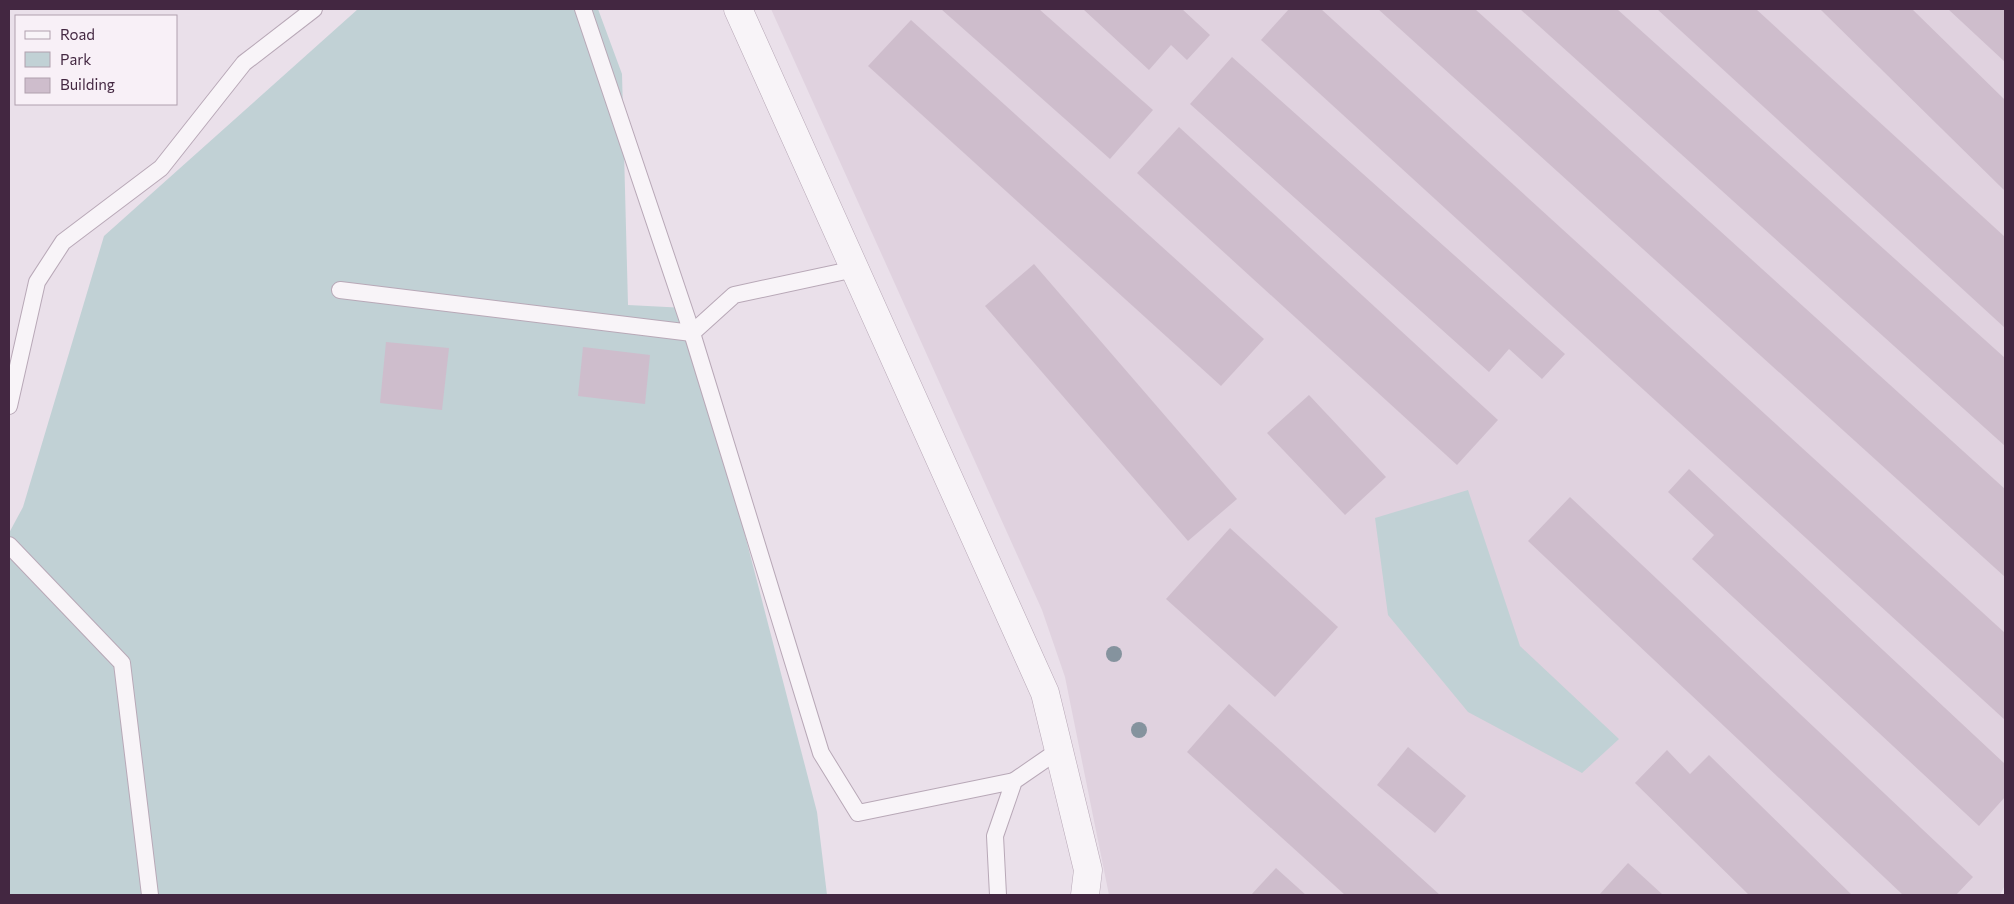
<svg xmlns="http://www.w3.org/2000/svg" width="2014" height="904" viewBox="0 0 2014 904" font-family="Commissioner,sans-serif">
<rect width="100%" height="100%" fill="#eae0ea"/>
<path fill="#e0d2df" d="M771 9H2005V885L2000 895H1109L1065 677 1042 610Z"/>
<g fill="#c1d1d5">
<path d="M358 9H598L622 74 628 305 686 308 817 812 827 895H9V533L23 507 104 236Z"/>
<path d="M1468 490 1520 646 1619 739 1582 773 1468 712 1388 615 1375 518Z"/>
</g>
<g fill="#cebdcc">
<path d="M941 9H1039L1153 110 1110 159Z"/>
<path d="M1083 9H1182L1210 35 1187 60 1171 45 1149 70Z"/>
<path d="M1289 9H1321L2005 633V720L1261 40Z"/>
<path d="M1378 9H1475L2005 489V577Z"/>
<path d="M1520 9H1617L2005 358V446Z"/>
<path d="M1657 9H1756L2005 237V328Z"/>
<path d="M1820 9H1912L2005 100V191Z"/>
<path d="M1948 9H2005V62Z"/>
<path d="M911 20 1264 339 1221 386 868 66Z"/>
<path d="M1232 57 1565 354 1542 379 1509 349 1489 372 1190 104Z"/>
<path d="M1179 127 1498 420 1457 465 1137 173Z"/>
<path d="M1034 264 1237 499 1188 541 985 306Z"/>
<path d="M386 342 449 348 442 410 380 403Z"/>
<path d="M583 347 650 355 645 404 578 396Z"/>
<path d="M1309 395 1386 477 1345 515 1267 433Z"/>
<path d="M1689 469 2005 764V797L1979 826 1692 559 1714 535 1668 492Z"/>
<path d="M1570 497 1973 877 1956 895H1903L1528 541Z"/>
<path d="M1230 528 1338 627 1275 697 1166 599Z"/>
<path d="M1229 704 1440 895H1345L1187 752Z"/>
<path d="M1408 747 1466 796 1435 833 1377 785Z"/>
<path d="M1667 750 1690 774 1709 755 1852 895H1749L1635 783Z"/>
<path d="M1628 863 1663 895H1599Z"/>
<path d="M1276 868 1306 895H1251Z"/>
</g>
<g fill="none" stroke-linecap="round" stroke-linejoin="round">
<defs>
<g id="service">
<path d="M855 269 734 295 692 333 821 753 858 813 1014 781"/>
<path d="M340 290 692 333 583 9"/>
<path d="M9 406 37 282 63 242 161 168 244 63 314 9"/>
<path d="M9 545 122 663 150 895"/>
<path d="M998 895 995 836 1014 781 1059 750"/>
</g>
<path id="tertiary" d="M738 9 1045 693 1088 870 1085 895"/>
</defs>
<use href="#service" stroke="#b8a8b7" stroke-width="18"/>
<use href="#tertiary" stroke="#b8a8b7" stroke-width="29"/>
<use href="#service" stroke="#f8f4f8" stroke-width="16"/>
<use href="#tertiary" stroke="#f8f4f8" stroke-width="28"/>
</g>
<g fill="#85939e">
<circle cx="1114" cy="654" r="8"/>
<circle cx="1139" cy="730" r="8"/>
</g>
<rect width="2014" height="904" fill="none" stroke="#432741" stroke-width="20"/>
<rect x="15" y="15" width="162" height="90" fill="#f8f0f7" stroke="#b0a0ae"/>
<rect x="25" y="31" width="25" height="8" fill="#f8f4f8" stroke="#b0a0ae"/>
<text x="60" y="40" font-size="15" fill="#432741">Road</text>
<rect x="25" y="52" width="25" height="15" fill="#c1d1d5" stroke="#b0a0ae"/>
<text x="60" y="65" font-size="15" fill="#432741">Park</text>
<rect x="25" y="78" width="25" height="15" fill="#cebdcc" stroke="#b0a0ae"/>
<text x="60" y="90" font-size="15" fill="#432741">Building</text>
</svg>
